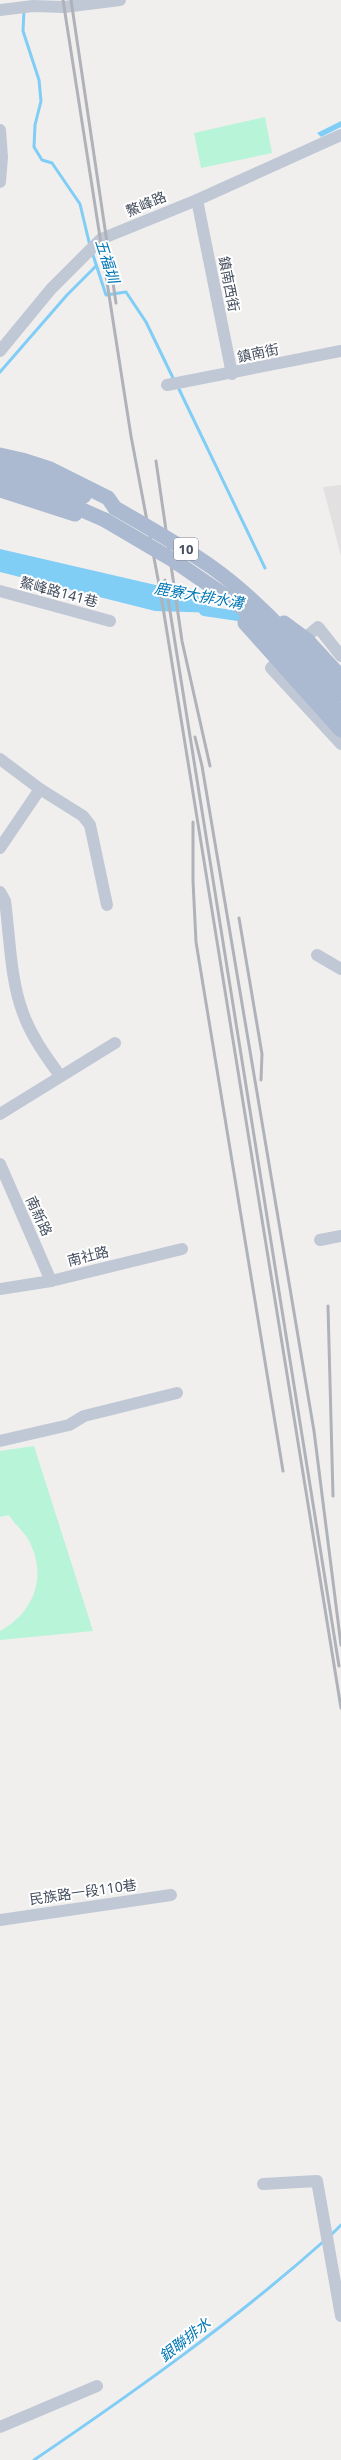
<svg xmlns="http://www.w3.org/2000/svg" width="341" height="2460" viewBox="0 0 341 2460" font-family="'Noto Sans','Noto Sans TC',sans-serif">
<rect width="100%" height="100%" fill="#f1efee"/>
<path fill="#e2e0e0" d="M341 485V556L323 487Z"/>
<g fill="#b8f4d7">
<path d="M265 117 272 153 201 168 194 133Z"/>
<path d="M34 1446 93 1631 0 1640V1631C35 1612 48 1575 28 1539 23 1530 14 1524 9 1515L0 1517V1451Z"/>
</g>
<g fill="#80cdf6">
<path d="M341 121V127L321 137 317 133Z"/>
<path d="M0 549 160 586 191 589 218 613 155 611 0 572Z"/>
</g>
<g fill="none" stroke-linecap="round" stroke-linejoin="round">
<g stroke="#80cdf6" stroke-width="3">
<path d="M24 10 23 31 39 80 41 101 35 125 34 147 42 160 52 163 80 204 90 246"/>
<path d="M92 252 106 295 126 292 146 322 174 380"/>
<path d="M0 372 67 295 96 266"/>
<path d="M177 385 265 568"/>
<path d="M331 2235 341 2225"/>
<path d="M34 2460C134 2392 233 2322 324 2241"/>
</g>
<path stroke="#80cdf6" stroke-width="10" d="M204 611 245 617 251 624"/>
<g stroke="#c0c8d5" stroke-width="12">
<path d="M0 10 33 6 64 7 120 0"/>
<path d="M0 130 2 157 0 182"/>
<path d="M197 200 232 374"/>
<path d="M0 351 51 289 101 239 197 200 341 135"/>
<path d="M167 385 341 351"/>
<path d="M0 591 110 621"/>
<path d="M299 643 318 627 341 656"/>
<path d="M285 655 271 668 341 744"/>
<path d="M0 759 40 789 0 848"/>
<path d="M40 789 83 816 90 825 107 905"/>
<path d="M0 892 5 901C10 937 10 979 23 1013 31 1036 46 1056 60 1076"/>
<path d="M317 955 341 969"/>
<path d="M0 1114 115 1043"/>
<path d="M0 1164 51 1281"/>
<path d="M320 1240 341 1236"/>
<path d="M0 1289 51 1281 182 1249"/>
<path d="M0 1441 69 1425 84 1416 177 1393"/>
<path d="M0 1920 171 1895"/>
<path d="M263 2184 317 2181 341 2316"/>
<path d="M0 2427 97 2386"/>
</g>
<g stroke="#abb9d1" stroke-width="15">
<path d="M0 455 22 460 50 469 108 498 115 508"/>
<path d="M0 466 38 477 84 496"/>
<path d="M0 479 25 485 105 520"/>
<path d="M0 490 75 514"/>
</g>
<g stroke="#b0b2ba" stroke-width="3">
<path d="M63 0 131 436 161 595 341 1708"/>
<path d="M71 0 116 303"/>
<path d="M156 461 182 641 210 766"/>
<path d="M165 580 339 1666"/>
<path d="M195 737 202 766 314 1431 341 1645"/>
<path d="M193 822V881L196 942 283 1471"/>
<path d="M239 918 262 1054 261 1080"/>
<path d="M328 1306 333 1496"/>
</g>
<g stroke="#abb9d1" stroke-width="15">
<path d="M115 508C148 527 182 546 213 568 262 603 301 651 341 694"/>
<path d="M105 520 173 560 240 606 279 644 341 713"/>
<path d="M245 623 341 730"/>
<path d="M284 623 307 640 341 677"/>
</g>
</g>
<g text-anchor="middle" stroke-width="4" stroke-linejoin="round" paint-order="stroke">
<rect fill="#fff" stroke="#7c838e" stroke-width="1" x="174" y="538" width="24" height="22" rx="3"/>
<g font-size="13" font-weight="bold" fill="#444e5e">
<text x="186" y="554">10</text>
</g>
<g font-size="14" fill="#444e5e" stroke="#fff">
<text transform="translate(146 204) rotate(-23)" y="5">鰲峰路</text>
<text transform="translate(229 284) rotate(79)" y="5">鎮南西街</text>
<text transform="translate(258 353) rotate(-12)" y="5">鎮南街</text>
<text transform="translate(59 592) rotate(15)" y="5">鰲峰路141巷</text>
<text transform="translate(39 1216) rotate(65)" y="5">南新路</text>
<text transform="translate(88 1256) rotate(-14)" y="5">南社路</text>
<text transform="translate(83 1892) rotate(-8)" y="5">民族路一段110巷</text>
</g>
<g font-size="15" font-style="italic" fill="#0077b6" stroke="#fff">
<text transform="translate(107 261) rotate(72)" y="5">五福圳</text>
<text transform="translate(199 596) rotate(10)" y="5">鹿寮大排水溝</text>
<text transform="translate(185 2340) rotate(-38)" y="5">銀聯排水</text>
</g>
</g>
</svg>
